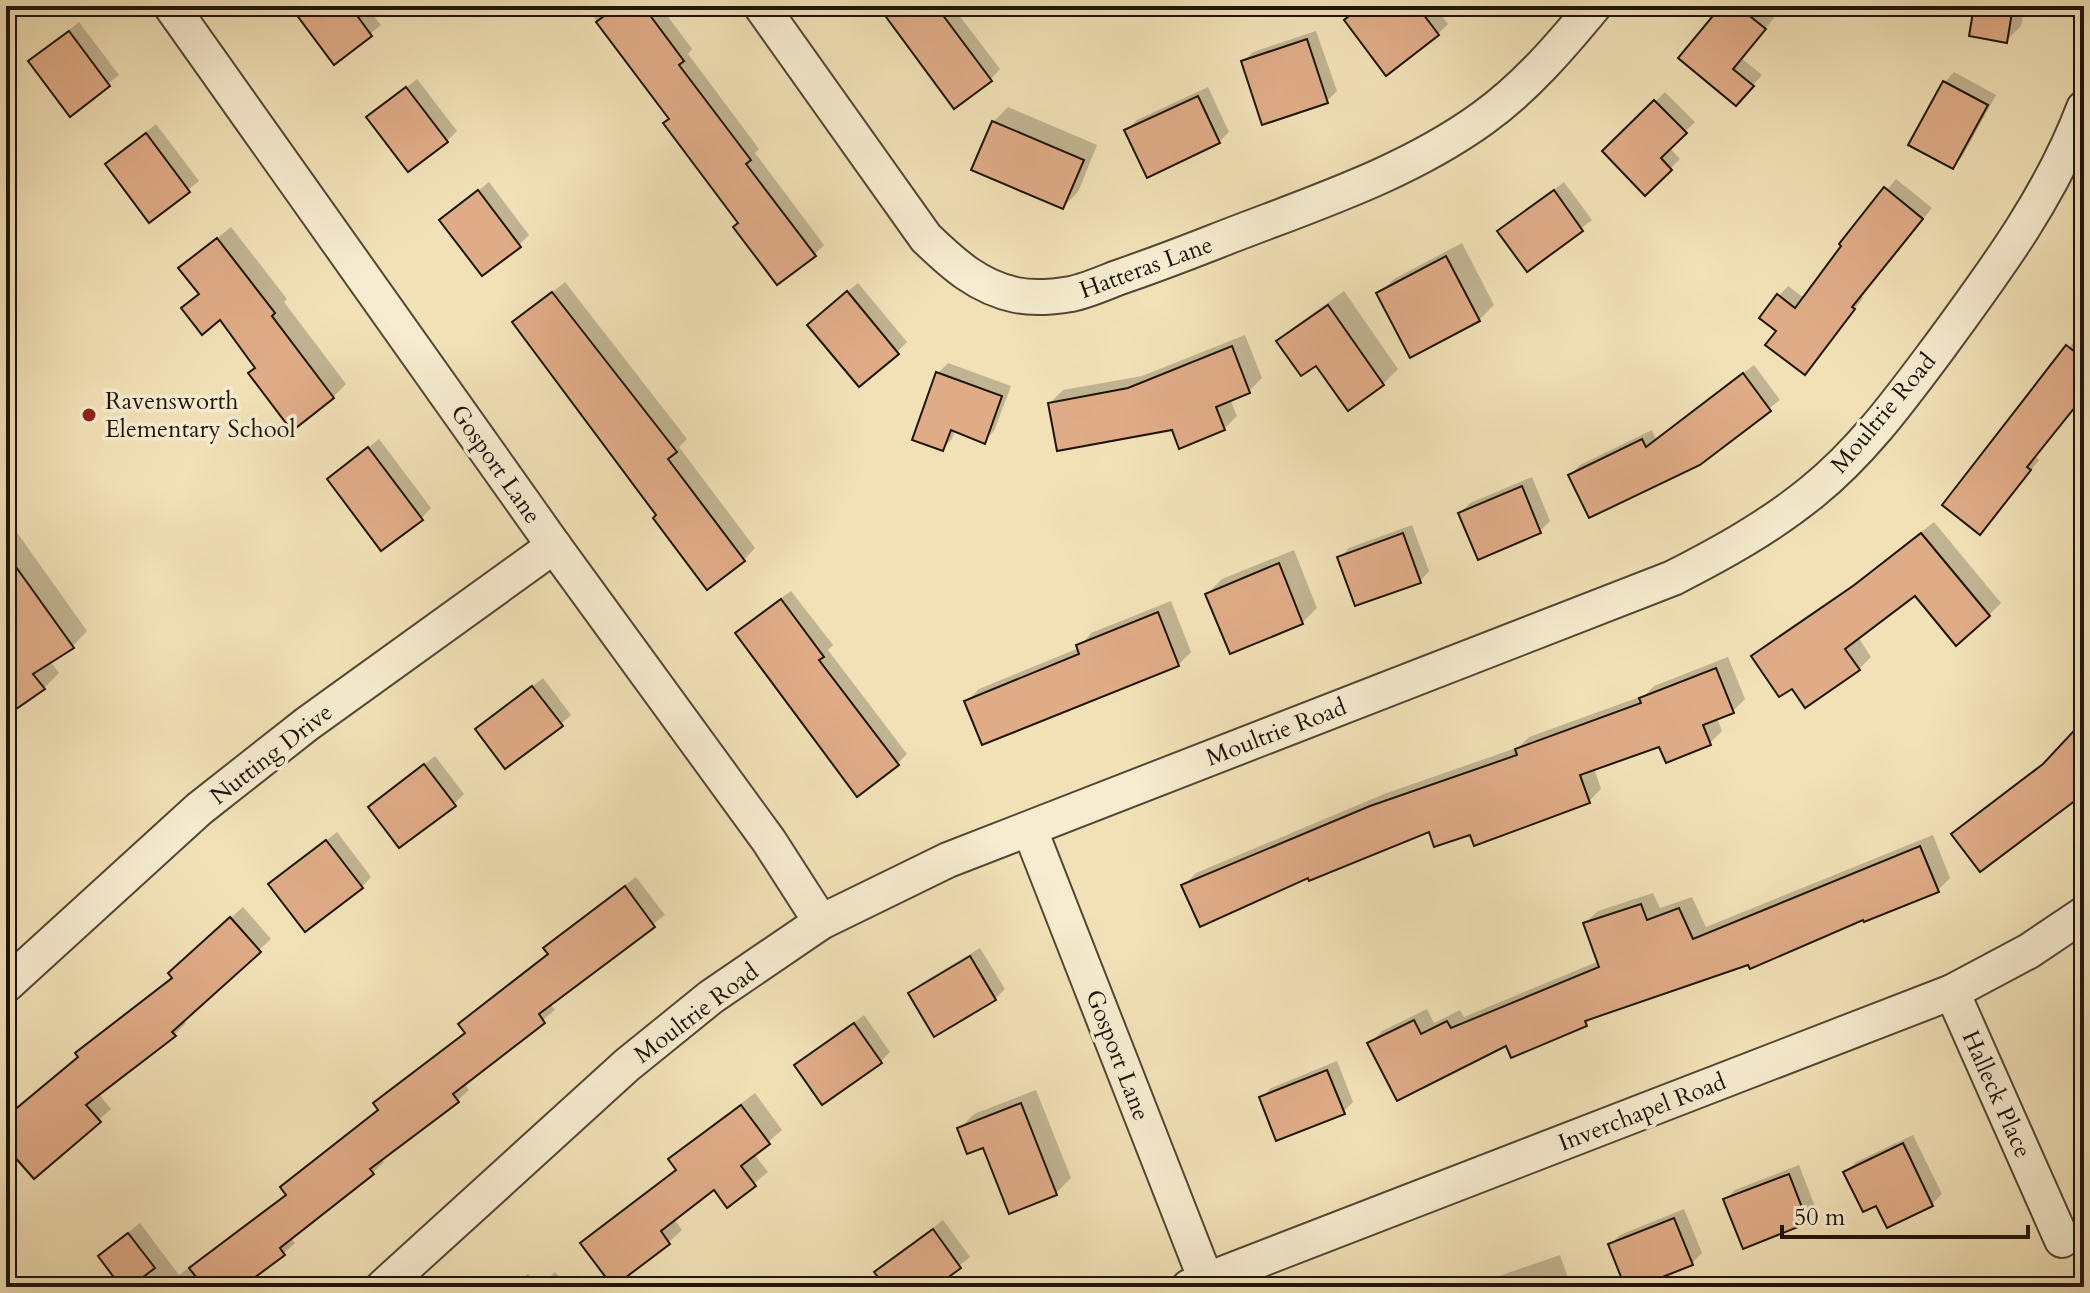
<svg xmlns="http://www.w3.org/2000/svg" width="2090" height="1293" viewBox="0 0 2090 1293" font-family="Cardo,serif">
<rect width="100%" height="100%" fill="#f2e1b7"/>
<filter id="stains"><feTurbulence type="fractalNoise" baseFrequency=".0025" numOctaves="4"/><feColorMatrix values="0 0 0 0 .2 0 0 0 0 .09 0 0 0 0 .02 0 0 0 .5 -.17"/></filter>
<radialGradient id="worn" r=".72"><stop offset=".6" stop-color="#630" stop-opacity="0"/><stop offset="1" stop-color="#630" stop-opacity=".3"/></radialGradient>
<g fill="#0003">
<path d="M300 6H366L381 25 334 62Z"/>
<path d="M585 6H660L692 49 688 54 759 149 755 153 824 245 814 255 740 223 671 118Z"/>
<path d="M880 6H952L1000 69 991 79Z"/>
<path d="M1362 6H1434L1448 24 1438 34 1346 20Z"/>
<path d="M1724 6H1759L1774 18 1741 58 1762 75 1736 104Z"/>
<path d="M1976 6H2025L2021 26 2006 41Z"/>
<path d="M79 22 119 75 70 114 30 62Z"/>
<path d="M1316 31 1337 91 1327 101 1243 62 1253 52Z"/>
<path d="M1954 72 1996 95 1962 157 1953 167 1945 82Z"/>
<path d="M417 79 457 131 447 141 369 117Z"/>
<path d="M1208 87 1229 132 1219 142 1127 130 1137 120Z"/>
<path d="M1665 92 1695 122 1669 147 1680 159 1645 193 1605 151Z"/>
<path d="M1008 107 1097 145 1078 192 1063 207 993 122Z"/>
<path d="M156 124 199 181 150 220 107 164Z"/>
<path d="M1896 179 1932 208 1861 296 1863 298 1814 363 1779 330V296L1788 286 1804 298 1844 246 1842 244Z"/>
<path d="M489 182 529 235 519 245 442 220Z"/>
<path d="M1564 182 1592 220 1528 269 1500 231Z"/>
<path d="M231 227 287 299 284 302 346 384 333 397 257 367 220 318 183 308 200 292 181 268Z"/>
<path d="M1462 243 1494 305 1479 320 1379 294 1394 279Z"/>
<path d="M565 282 687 439 679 447 755 548 744 560 659 515 515 322Z"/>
<path d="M858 283 907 342 897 352 819 315Z"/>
<path d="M1344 291 1398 369 1383 384 1348 408 1317 364 1279 342 1294 327Z"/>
<path d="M1245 335 1262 378 1249 391 1230 399 1237 416 1224 429 1173 428 1050 403 1063 390 1142 376Z"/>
<path d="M2078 337 2084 342V395L2035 456 2039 460 1989 523 2008 422Z"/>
<path d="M948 363 1011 386 994 431 984 441 955 430 952 439 942 449 938 373Z"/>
<path d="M1754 365 1780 400 1699 463 1570 475 1580 465 1652 430 1656 439Z"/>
<path d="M379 439 431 508 422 518 329 479Z"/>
<path d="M1532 477 1550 521 1540 531 1460 513 1470 503Z"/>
<path d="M6 517 87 631 73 646 50 661 59 673 44 688 6 714Z"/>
<path d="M1934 522 2001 603 1989 615 1915 594 1858 637 1871 657 1859 669 1792 686 1753 656 1766 644 1868 574Z"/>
<path d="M1412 525 1429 571 1420 581 1340 558 1349 548Z"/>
<path d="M1294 550 1317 608 1302 623 1207 594 1222 579Z"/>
<path d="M791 591 833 645 828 650 907 754 897 764 747 624Z"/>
<path d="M1171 601 1191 652 1178 665 966 702 979 689 1079 648 1091 633Z"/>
<path d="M1728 657 1745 699 1733 711 1717 718 1722 731 1710 743 1660 744 1594 768 1601 789 1589 801 1471 833 1430 830 1309 876 1184 885 1196 873 1384 794 1519 747 1529 737 1645 695 1654 686Z"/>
<path d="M543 678 571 715 561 724 478 729Z"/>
<path d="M435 756 464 794 454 804 371 807Z"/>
<path d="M337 832 371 877 362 887 271 884Z"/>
<path d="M1933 835 1950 878 1938 890 1749 962 1594 1016 1586 1024 1507 1043 1370 1044 1382 1031 1427 1009 1434 1023 1460 1010 1464 1017 1599 961 1585 923 1598 911 1653 893 1660 908 1692 897 1706 927Z"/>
<path d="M636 877 665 915 550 1004 555 1010 464 1083 469 1090 458 1100 381 1158 384 1162 373 1172 291 1238 295 1243 284 1253 239 1287H124L100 1256 140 1223 179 1275 288 1194 380 1109 376 1103 386 1092 467 1032 461 1024 472 1013 549 953 545 948 556 937Z"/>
<path d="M243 907 271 939 183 1019 186 1023 174 1035 98 1093 111 1109 34 1177 6 1144V1118L80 1056 78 1053 90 1042 173 977 182 962Z"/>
<path d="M980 948 1005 989 995 999 935 1034 910 994 920 984Z"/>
<path d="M864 1015 890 1052 880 1062 796 1066Z"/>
<path d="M1337 1061 1353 1102 1343 1112 1261 1098 1271 1088Z"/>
<path d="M1036 1090 1071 1178 1056 1193 959 1129 974 1114Z"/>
<path d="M755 1093 782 1130 754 1154 768 1172 728 1205 715 1188 674 1219 682 1230 669 1242 613 1284 582 1243 595 1231 678 1169 671 1160 684 1147Z"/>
<path d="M1913 1135 1942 1194 1932 1204 1877 1203 1846 1172 1856 1162Z"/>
<path d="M1799 1165 1817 1212 1807 1221 1725 1200 1735 1190Z"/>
<path d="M1684 1209 1702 1253 1692 1263 1628 1287 1610 1245 1620 1235Z"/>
<path d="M943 1220 970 1257 932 1287H888L877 1272Z"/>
<path d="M1560 1255 1571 1287H1486L1496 1277Z"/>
<path d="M555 1272 568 1287H512L528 1274 539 1287Z"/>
<path d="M1938 1276 1946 1287H1923Z"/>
</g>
<g fill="#e0ac88" stroke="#1d150b" stroke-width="2">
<path d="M290 6H350L372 36 334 65Z"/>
<path d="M618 6H643L684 61 679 65 751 160 746 164 816 256 777 285 733 227 738 223 663 123 669 119 596 22Z"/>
<path d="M878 6H936L992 81 954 109Z"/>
<path d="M1362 6H1417L1439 35 1386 76 1344 20Z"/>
<path d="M1721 6H1737L1766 29 1733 69 1754 86 1736 106 1678 58Z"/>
<path d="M1974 6H2013L2007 43 1969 36Z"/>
<path d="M69 31 110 86 70 117 28 61Z"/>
<path d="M1307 39 1328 103 1262 125 1241 61Z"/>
<path d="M1943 81 1988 105 1953 169 1908 145Z"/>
<path d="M406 87 448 142 408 172 366 117Z"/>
<path d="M1198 96 1220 143 1147 178 1124 130Z"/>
<path d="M1654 100 1687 133 1661 158 1672 170 1645 196 1602 151Z"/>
<path d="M992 121 1084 160 1063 209 971 170Z"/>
<path d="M146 133 190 192 149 223 105 164Z"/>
<path d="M1884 187 1923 219 1852 307 1855 309 1805 375 1765 345 1776 331 1759 318 1777 294 1795 308 1841 246 1839 244Z"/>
<path d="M478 190 521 247 482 276 439 220Z"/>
<path d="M1554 190 1583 231 1527 272 1497 231Z"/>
<path d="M217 238 275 313 272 316 334 398 292 431 248 373 255 368 220 320 202 335 181 308 199 294 178 268Z"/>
<path d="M1446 256 1480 321 1410 358 1376 293Z"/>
<path d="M847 291 899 354 859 387 807 325Z"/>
<path d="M552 292 677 452 668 459 745 561 707 590 653 518 656 515 512 322Z"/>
<path d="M1328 305 1384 385 1348 411 1316 366 1301 376 1276 341Z"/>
<path d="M2066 345 2084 359V396L2027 467 2031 470 1980 535 1942 505Z"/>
<path d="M1232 346 1250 393 1216 407 1225 430 1179 449 1172 430 1057 451 1048 403 1128 388Z"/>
<path d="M936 372 1002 396 985 444 951 430 943 451 912 440Z"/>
<path d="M1743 373 1771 411 1700 465 1589 518 1568 475 1642 439 1646 447Z"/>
<path d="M368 447 423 520 381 551 327 479Z"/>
<path d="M1522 486 1541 533 1478 560 1458 513Z"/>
<path d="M1403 533 1421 583 1355 606 1337 557Z"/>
<path d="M1921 533 1990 616 1956 646 1915 596 1845 649 1860 670 1805 708 1792 689 1779 697 1751 656 1853 586Z"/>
<path d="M6 553 74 648 33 674 45 689 6 716Z"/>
<path d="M1279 563 1303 624 1230 654 1205 594Z"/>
<path d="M781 599 824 657 819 660 899 765 857 797 735 633Z"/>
<path d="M1158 612 1179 666 982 745 964 701 1079 654 1076 645Z"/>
<path d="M1716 668 1734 713 1703 725 1711 745 1666 763 1659 747 1580 775 1590 803 1474 846 1470 835 1434 847 1429 832 1309 881 1308 878 1200 927 1181 885 1370 806 1517 755 1515 749 1641 703 1639 698Z"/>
<path d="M532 686 563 726 505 769 475 729Z"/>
<path d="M2084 720V794L1980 872 1951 834 2043 764Z"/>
<path d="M424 764 456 806 399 848 368 807Z"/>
<path d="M326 840 363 888 305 932 268 884Z"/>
<path d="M1920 846 1939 892 1864 922 1863 920 1750 969 1748 965 1585 1021 1587 1026 1511 1058 1506 1046 1397 1101 1367 1043 1414 1020 1421 1034 1447 1021 1451 1028 1599 967 1583 923 1641 904 1647 920 1679 908 1693 939Z"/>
<path d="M625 886 655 927 539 1014 545 1023 453 1094 459 1102 370 1169 374 1174 280 1248 285 1255 242 1287H204L189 1268 286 1195 280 1187 378 1110 373 1103 465 1033 458 1024 548 954 543 948Z"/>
<path d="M230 917 261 952 172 1032 176 1036 86 1105 101 1122 34 1179 6 1147V1117L78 1057 75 1053 172 978 168 973Z"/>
<path d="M970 956 996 1000 934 1037 908 993Z"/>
<path d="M854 1023 882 1063 822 1105 794 1065Z"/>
<path d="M1327 1070 1345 1114 1276 1141 1259 1097Z"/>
<path d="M1021 1103 1057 1195 1009 1214 983 1148 967 1154 957 1128Z"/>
<path d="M741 1105 770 1144 741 1166 756 1186 727 1208 714 1190 661 1231 670 1244 613 1287 580 1243 676 1170 668 1159Z"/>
<path d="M1903 1143 1933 1206 1887 1228 1876 1206 1863 1212 1843 1172Z"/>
<path d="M1789 1174 1808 1223 1743 1249 1723 1199Z"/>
<path d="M1674 1218 1693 1265 1637 1287H1625L1608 1244Z"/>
<path d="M933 1229 961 1268 935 1287H886L874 1272Z"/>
<path d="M128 1233 155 1268 130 1287H121L98 1256Z"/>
</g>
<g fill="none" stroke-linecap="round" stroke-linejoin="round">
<defs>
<g id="minor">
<path d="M171 6 554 546 769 841 821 922"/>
<path d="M761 6 926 238C953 264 978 287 1016 295 1034 299 1053 297 1071 294 1086 291 1102 284 1117 278 1149 267 1181 255 1214 242 1305 206 1403 176 1483 118 1526 87 1561 46 1594 6"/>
<path d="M1030 830 1206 1280"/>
<path d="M6 985 199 809 307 724 554 546"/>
<path d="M1952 992 2062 1240"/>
<path d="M383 1287 627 1065 711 997 821 922 948 860 1673 578C1722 553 1769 527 1812 492 1863 451 1901 398 1940 346 1995 271 2051 196 2084 108"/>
<path d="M1189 1287 1952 992 2029 951 2084 914"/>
</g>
</defs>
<use href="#minor" stroke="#524836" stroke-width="38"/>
<use href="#minor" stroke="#f7ecd0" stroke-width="34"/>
</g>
<circle fill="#8f2418" stroke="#f7ecd0" stroke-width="3" cx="89" cy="415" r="8"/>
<g text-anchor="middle" stroke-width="7" stroke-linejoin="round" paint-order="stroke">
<g font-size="24" fill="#1d150b" stroke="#f7ecd0">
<text transform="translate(1146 267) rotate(-20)" y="8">Hatteras Lane</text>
<text transform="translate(1883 413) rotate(-50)" y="8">Moultrie Road</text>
<text transform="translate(496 464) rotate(55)" y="8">Gosport Lane</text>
<text transform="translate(1276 732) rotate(-21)" y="8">Moultrie Road</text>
<text transform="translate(271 754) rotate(-38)" y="8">Nutting Drive</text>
<text transform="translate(696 1013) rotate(-37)" y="8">Moultrie Road</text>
<text transform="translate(1118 1055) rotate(69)" y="8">Gosport Lane</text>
<text transform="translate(1997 1094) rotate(66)" y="8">Halleck Place</text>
<text transform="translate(1642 1112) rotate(-21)" y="8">Inverchapel Road</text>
</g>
<g font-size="24" fill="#1d150b" stroke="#f7ecd0" text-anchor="start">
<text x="105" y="409">Ravensworth<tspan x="105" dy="28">Elementary School</tspan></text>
</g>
</g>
<rect width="2090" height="1293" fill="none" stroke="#f2e1b7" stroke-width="32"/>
<rect x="8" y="8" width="2074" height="1277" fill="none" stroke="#1d150b" stroke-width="4"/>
<rect x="16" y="16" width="2058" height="1261" fill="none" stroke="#1d150b" stroke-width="2"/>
<path d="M1782 1225v12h246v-12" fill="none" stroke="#1d150b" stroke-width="4"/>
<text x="1794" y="1225" font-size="24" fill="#1d150b" stroke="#f7ecd0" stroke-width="6" paint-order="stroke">50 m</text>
<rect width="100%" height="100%" filter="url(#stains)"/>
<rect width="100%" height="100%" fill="url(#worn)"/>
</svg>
